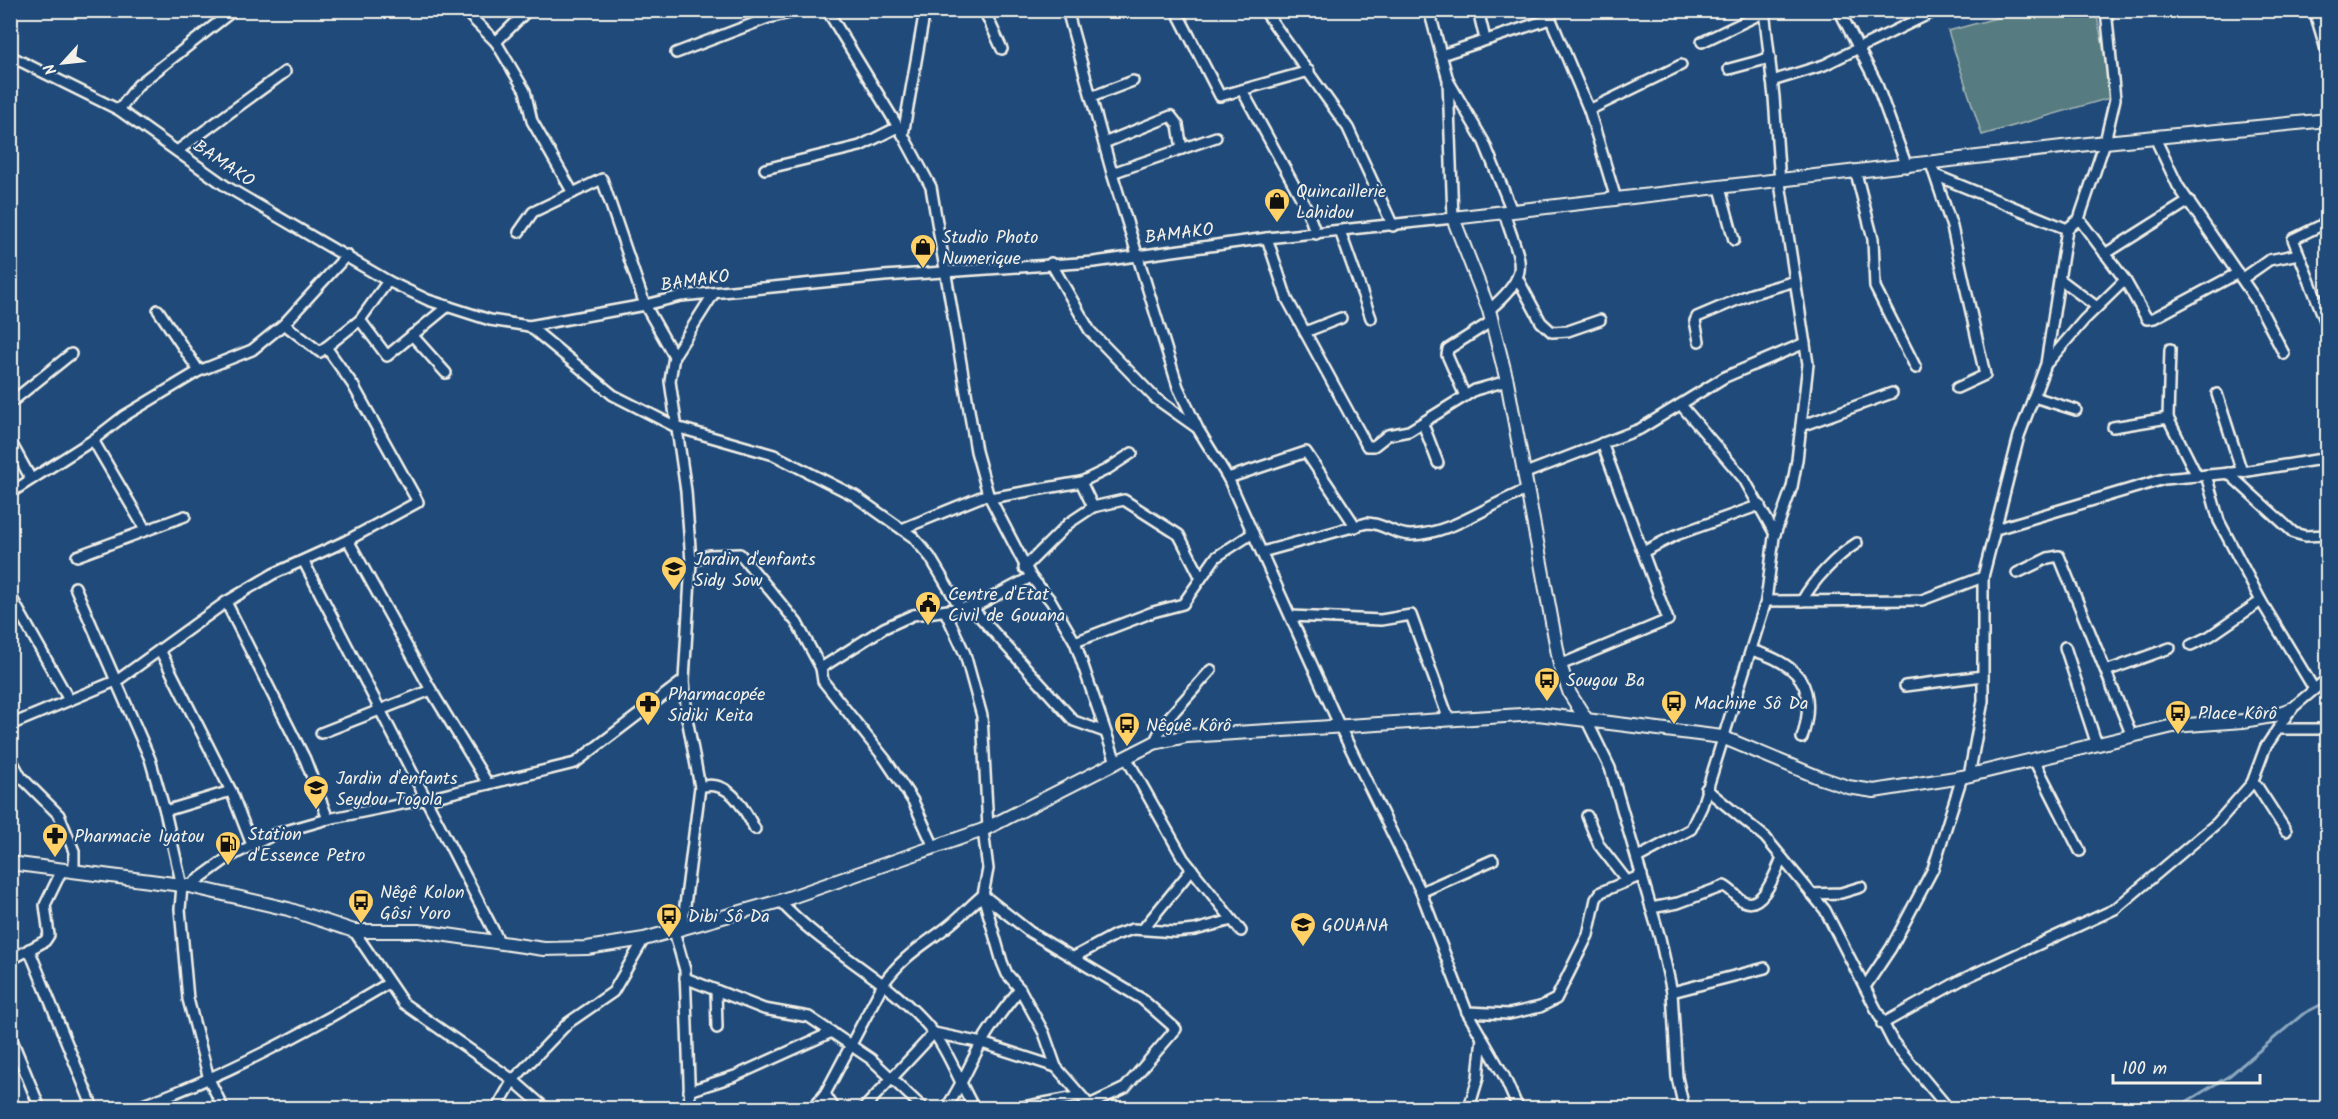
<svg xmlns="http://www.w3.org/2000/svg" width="2338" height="1119" viewBox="0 0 2338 1119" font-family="Kalam,sans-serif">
<rect width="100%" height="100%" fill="#1f4a7a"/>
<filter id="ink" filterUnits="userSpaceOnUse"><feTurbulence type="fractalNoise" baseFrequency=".0167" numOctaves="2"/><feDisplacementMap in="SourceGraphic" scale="12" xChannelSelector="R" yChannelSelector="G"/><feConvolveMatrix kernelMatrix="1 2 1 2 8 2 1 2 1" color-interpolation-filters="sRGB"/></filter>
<g filter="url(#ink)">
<path fill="#577c81" stroke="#a6b6b4" stroke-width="1.5" d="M2022 11H2096L2113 97 1982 135 1948 31Z"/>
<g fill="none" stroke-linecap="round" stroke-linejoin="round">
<path stroke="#8ca7bf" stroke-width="3" d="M2176 1108 2229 1076 2303 1014 2328 1001"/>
<defs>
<g id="street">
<path d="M464 10 496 42 525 91 532 121 573 193"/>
<path d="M827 10 903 135 931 187 976 451 988 494 1031 577 976 606 913 615 884 628 821 668 823 681 885 759 913 801 934 847"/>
<path d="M984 10 1002 49"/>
<path d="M1067 10 1112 173 1178 387 1198 429 1228 478 1340 727 1421 892 1467 1012 1504 1076 1518 1108"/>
<path d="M1176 10 1220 96 1309 71"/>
<path d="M1264 10 1348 128 1393 226"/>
<path d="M1478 10 1485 39"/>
<path d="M1547 10 1589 110 1616 199"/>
<path d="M1839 10 1876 82 1907 167"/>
<path d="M2314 10 2328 56"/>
<path d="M496 42 528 10"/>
<path d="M1702 42 1767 11"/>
<path d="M676 53 768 18 803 10"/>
<path d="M1441 55 1550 19"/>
<path d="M10 56 119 110 227 187 388 281 428 300 490 320 529 326 645 305 681 296 884 276 1094 262 1267 238 1453 218 1448 80 1429 10"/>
<path d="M1729 69 1770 58"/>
<path d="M1772 81 1824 65 1937 10"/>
<path d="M1449 82 1484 142 1512 211"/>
<path d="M1242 90 1306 207 1316 234"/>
<path d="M1091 97 1133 81"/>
<path d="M119 110 138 85 234 10"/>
<path d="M1589 110 1681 65"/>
<path d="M903 135 925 10"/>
<path d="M2155 138 2178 186 2256 300 2284 354"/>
<path d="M1104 143 1171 116 1178 125 1182 149"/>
<path d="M177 151 285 72"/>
<path d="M1931 164 1952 227 1985 375 1957 388"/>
<path d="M765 169 860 146 898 127"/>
<path d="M1112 173 1216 137"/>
<path d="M1856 173 1873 239 1875 287 1916 368"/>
<path d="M1935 175 2067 229"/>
<path d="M1720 188 1734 240"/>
<path d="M2079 219 2125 280 2147 319 2154 318 2238 273"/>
<path d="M2328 222 2293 239 2328 328"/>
<path d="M1340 231 1371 318"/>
<path d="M519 232 533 212 602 179 645 305 674 356 670 381 686 491 691 562 684 680 687 718 700 787 682 929"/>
<path d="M1267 238 1287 299 1367 446H1374L1388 435 1409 431 1475 390 1507 381"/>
<path d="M2105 254 2189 201"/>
<path d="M1051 263 1090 331 1155 398 1196 427"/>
<path d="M1518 279 1541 322 1552 332 1568 331 1600 320"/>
<path d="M2242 279 2269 260 2299 254"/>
<path d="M2061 280 2097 307"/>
<path d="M158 310 199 371"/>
<path d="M1489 310C1535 271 1519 263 1504 212"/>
<path d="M360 320 387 356 448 306"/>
<path d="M284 324 320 352 360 320 388 281"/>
<path d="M529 326 613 395 676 427 774 455 855 496 913 537 930 557 961 609"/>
<path d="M1305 332 1341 318"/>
<path d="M412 335 446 373"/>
<path d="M1699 341 1695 321 1697 317 1751 294 1795 281"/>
<path d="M674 356 714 293"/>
<path d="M2048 362 2084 320 2125 280"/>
<path d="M2217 394 2242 472"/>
<path d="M1465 396 1447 355 1448 349 1492 321"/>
<path d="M2034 397 2076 410"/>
<path d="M10 403 71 354"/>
<path d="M1681 405 1744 479 1775 534"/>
<path d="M2168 418 2170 349"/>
<path d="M1423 424 1438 463"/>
<path d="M1801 426 1892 393"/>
<path d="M2113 427 2168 418 2197 476"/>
<path d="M93 440 145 529"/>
<path d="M10 441 31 479"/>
<path d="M2228 473 2294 533 2305 536 2328 535"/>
<path d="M1523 474 1640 429 1725 377 1805 343"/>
<path d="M2206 475 2219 521 2261 601 2314 689"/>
<path d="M1228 478 1306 452 1356 527"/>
<path d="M1081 482 1093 507"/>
<path d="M10 493 93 440 124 416 199 371 252 350 284 324 347 255"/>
<path d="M990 498 1081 482 1106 470 1132 453"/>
<path d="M902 529 988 494"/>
<path d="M1996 529 2164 479 2242 472 2328 458"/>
<path d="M348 540 431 690 488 784"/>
<path d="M1262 552 1367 523C1383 523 1394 535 1411 535 1452 534 1489 504 1527 490"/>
<path d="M1643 552 1676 535 1760 505"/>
<path d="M77 556 185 516"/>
<path d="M304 562 500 943"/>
<path d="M691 562 709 555 740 554 797 623 821 668"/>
<path d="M1024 568 1069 523 1093 507 1124 500 1179 535 1201 578"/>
<path d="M2017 573 2048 558 2059 556 2132 736"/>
<path d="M1031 577 1051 601 1075 642 1116 762"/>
<path d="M75 587 150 759 165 811 182 886 180 909 188 999 209 1079 223 1108"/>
<path d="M10 595 69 700"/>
<path d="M1766 601 1922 600 1983 577"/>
<path d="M1802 601C1813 580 1838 555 1857 543"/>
<path d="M226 602 305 759 328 819"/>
<path d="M971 607 1074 721 1105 732"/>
<path d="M945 611 965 654 982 716 988 828"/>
<path d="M1291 616 1381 620 1411 615 1449 720"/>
<path d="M1075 642 1153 612 1183 604 1216 557 1253 533"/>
<path d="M2191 645 2210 636 2261 601"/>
<path d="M2065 647 2097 745"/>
<path d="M160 650 231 791 252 845"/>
<path d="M1751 650C1800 664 1818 687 1802 738"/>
<path d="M1560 665 1668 620 1602 443"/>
<path d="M2106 671 2170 648"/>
<path d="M1905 686 1983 676"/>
<path d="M1586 719 1610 768 1660 938 1672 992 1677 1077 1684 1108"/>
<path d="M10 725 118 680 226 602 273 574 348 540 418 502 353 385 326 347"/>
<path d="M2278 729H2328"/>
<path d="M321 733 431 690"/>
<path d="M1154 743 1164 723 1211 670"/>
<path d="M10 757 21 777 59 815 74 851V871"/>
<path d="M1126 757 1183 858 1241 931"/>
<path d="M2034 760 2080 851"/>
<path d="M1969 776 1983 701V577L2019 436 2046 364 2067 229 2079 219 2105 142 2115 99 2106 10"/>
<path d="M2252 783 2265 748 2291 709 2328 678"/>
<path d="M700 787C729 778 743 807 755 829"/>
<path d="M1706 789 1765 837 1825 910 1893 1042 1948 1108"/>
<path d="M165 811 231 791"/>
<path d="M1587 816 1599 845 1627 881"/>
<path d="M983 830 988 869 983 895 1002 962 1007 974 1020 989 1044 1033 1056 1067 1092 1108"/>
<path d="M1637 858 1691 829 1702 806 1766 601 1774 537 1792 487 1797 460 1808 364 1780 183 1774 97 1764 10"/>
<path d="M189 886 229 857 275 834 328 819 427 799 575 763 684 680"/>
<path d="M1421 892 1493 860"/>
<path d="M1811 894 1841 893 1861 887"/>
<path d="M983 895 1030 932 1142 999 1176 1029 1125 1088 1089 1105"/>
<path d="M780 901C825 951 891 979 933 1032 948 1050 961 1086 974 1108"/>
<path d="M1651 908 1678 903 1724 886C1732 890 1736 897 1743 901 1763 911 1776 871 1782 858"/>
<path d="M1143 929 1192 869"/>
<path d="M354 931 403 1003 513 1080 545 1108"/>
<path d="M674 931 685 970 690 1108"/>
<path d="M29 949 93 1108"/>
<path d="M1074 957 1115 935 1133 929 1175 932 1195 930 1232 920"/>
<path d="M10 960 45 941 49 935 45 905 62 870"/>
<path d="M685 978 764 1009 809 1017 871 1059 923 1108"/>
<path d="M1865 987 1891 948 1933 869 1962 777"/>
<path d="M716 990 717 1028"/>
<path d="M1672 992 1765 968"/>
<path d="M1467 1012 1509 1014 1540 1007 1556 999 1588 935 1596 899 1601 892 1642 875"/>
<path d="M1882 1024 1961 980 2115 909 2217 823 2252 783 2257 786 2286 831"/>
<path d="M934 1033 982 1043 1056 1067"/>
<path d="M10 1035 40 1108"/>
<path d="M689 1091 735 1076 832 1032"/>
<path d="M825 1094 834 1108"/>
<path d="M134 1108C224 1077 308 1031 389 983"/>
<path d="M497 1108 513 1080 568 1023 613 992 644 939"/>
<path d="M812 1108 825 1094 883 984C904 955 921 947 947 927 960 917 971 905 983 895"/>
<path d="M864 1108 934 1033"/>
<path d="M946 1108C961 1087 969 1065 982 1042 993 1023 1006 1006 1020 989"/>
<path d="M1018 1108 1081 1096"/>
<path d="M1469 1108 1478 1078 1482 1037"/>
</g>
<g id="secondary">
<path d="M1586 719 1570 694 1560 665 1507 381 1489 310 1453 218 2105 142 2328 120"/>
<path d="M10 863 189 886 288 909 354 931H419L544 949 587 948 644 939 780 901 983 830 1154 743 1187 736 1538 714 1722 737 1818 777 1848 787 1874 791 1962 777 2173 726 2243 721 2272 716 2291 709"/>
</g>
</defs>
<use href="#street" stroke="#f4f1e8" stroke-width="14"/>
<use href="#secondary" stroke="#f4f1e8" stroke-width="16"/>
<use href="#street" stroke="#1f4a7a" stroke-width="9"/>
<use href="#secondary" stroke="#1f4a7a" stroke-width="12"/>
</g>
</g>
<defs>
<symbol id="shop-pin" viewBox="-11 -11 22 30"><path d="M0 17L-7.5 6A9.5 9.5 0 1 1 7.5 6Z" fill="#ffd166" stroke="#1f4a7a"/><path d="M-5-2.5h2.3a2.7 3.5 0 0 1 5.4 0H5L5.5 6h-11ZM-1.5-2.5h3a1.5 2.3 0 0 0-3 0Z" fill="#111"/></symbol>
<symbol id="school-pin" viewBox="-11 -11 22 30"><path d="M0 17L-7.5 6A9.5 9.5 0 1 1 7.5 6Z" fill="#ffd166" stroke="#1f4a7a"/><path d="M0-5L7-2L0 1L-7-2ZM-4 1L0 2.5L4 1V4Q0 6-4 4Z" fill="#111"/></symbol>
<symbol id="civic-pin" viewBox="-11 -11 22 30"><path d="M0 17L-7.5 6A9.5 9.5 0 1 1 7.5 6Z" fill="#ffd166" stroke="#1f4a7a"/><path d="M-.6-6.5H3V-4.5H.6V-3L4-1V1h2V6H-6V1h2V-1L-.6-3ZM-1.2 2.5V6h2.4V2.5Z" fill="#111"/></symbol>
<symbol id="bus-pin" viewBox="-11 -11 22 30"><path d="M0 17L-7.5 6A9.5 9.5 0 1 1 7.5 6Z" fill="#ffd166" stroke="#1f4a7a"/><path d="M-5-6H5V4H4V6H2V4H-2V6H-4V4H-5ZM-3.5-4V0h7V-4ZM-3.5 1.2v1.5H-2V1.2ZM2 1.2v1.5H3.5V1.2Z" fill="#111"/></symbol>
<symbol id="pharmacy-pin" viewBox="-11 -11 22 30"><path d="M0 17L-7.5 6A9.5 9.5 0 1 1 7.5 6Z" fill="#ffd166" stroke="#1f4a7a"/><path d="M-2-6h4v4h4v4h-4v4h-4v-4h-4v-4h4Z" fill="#111"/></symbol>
<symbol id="fuel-pin" viewBox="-11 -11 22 30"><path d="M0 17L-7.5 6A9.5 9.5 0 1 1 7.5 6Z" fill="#ffd166" stroke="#1f4a7a"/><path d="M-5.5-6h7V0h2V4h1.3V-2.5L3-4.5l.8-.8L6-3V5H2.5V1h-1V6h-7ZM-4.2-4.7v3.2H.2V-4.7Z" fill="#111"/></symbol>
</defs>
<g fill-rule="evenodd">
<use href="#shop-pin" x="1262" y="186" width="30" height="40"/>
<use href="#shop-pin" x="908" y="232" width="30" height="40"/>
<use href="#school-pin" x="659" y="554" width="30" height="40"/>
<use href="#civic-pin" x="913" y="589" width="30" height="40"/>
<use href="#bus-pin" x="1532" y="665" width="30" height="40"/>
<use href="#bus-pin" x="1659" y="688" width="30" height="40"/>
<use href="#pharmacy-pin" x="633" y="689" width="30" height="40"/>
<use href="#bus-pin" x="2163" y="698" width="30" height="40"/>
<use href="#bus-pin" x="1112" y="710" width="30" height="40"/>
<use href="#school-pin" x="301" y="773" width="30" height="40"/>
<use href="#pharmacy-pin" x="40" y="821" width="30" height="40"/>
<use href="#fuel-pin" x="213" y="829" width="30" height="40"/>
<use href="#bus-pin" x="346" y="887" width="30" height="40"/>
<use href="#bus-pin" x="654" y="901" width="30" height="40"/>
<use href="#school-pin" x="1288" y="910" width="30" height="40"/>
</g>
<g text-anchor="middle" stroke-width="4.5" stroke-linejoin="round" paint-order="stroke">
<g font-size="18" fill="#f4f1e8" stroke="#1f4a7a">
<text transform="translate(224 163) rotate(34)" y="6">BAMAKO</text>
<text transform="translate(1179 233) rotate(-7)" y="6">BAMAKO</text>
<text transform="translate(695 280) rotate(-8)" y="6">BAMAKO</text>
</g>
<g font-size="18" fill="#f4f1e8" stroke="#1f4a7a" text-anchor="start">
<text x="1296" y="197">Quincaillerie<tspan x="1296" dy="21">Lahidou</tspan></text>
<text x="942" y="243">Studio Photo<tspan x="942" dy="21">Numerique</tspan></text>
<text x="694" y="565">Jardin d'enfants<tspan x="694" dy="21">Sidy Sow</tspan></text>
<text x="948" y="600">Centre d'Etat<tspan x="948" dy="21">Civil de Gouana</tspan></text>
<text x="1566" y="686">Sougou Ba</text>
<text x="668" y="700">Pharmacopée<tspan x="668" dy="21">Sidiki Keita</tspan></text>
<text x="1694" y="709">Machine Sô Da</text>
<text x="2198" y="719">Place Kôrô</text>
<text x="1146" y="731">Nêguê Kôrô</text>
<text x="336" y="784">Jardin d'enfants<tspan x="336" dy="21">Seydou Togola</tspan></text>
<text x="248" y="840">Station<tspan x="248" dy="21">d'Essence Petro</tspan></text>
<text x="74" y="842">Pharmacie Iyatou</text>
<text x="380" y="898">Nêgê Kolon<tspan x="380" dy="21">Gôsi Yoro</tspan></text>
<text x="688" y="922">Dibi Sô Da</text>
<text x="1322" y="931">GOUANA</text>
</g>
</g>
<rect width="2338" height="1119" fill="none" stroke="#1f4a7a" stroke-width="36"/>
<rect x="18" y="18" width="2302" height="1083" fill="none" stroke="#f4f1e8" stroke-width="2" filter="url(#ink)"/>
<g transform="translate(63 63) rotate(243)" stroke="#1f4a7a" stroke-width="4.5" paint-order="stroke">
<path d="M0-4.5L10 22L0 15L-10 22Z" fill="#f4f1e8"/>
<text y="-9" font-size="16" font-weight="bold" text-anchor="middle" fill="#f4f1e8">N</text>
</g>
<path d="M2113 1074v9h147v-9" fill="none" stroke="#f4f1e8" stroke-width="3"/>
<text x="2122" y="1074" font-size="18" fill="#f4f1e8" stroke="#1f4a7a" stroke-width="4.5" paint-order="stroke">100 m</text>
</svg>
